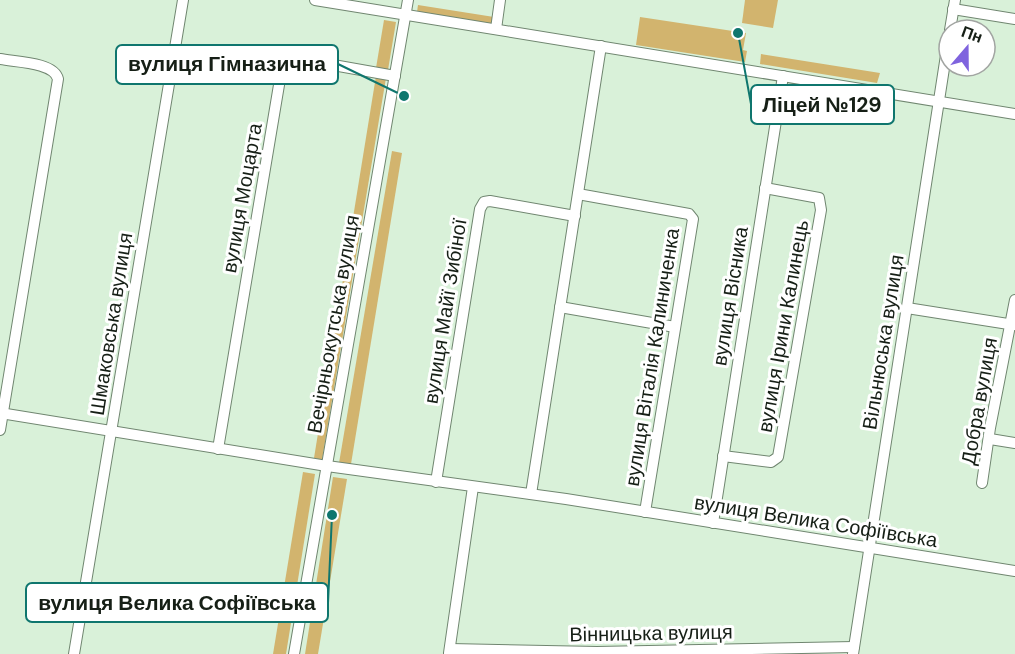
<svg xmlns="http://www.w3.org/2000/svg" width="1015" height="654" viewBox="0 0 1015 654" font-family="'DM Sans',sans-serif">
<rect width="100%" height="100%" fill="#d9f1d9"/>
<g fill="#d2b46e">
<path d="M745 0H778L773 28 742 23Z"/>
<path d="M418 5 494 17 493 25 417 12Z"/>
<path d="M640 17 746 33 743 50 747 51 745 62 636 45Z"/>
<path d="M384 20 396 22 388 70 376 68Z"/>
<path d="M761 54 880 73 877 83 760 64Z"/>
<path d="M376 76 386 78 322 460 314 458Z"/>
<path d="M392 151 402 153 351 464 339 463Z"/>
<path d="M303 472 315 474 286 654H273Z"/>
<path d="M333 477 347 479 318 654H305Z"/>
</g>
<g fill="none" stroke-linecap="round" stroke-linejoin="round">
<defs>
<g id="minor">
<path d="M315 0 1015 114"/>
<path d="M953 9 1015 19"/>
<path d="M496 29 500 0"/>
<path d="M950 30 955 0"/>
<path d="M0 59C15 62 54 62 58 79L0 430"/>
<path d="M578 194 689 214 693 219 645 512"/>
<path d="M560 307 675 327"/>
<path d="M907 308 1015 325"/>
<path d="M0 413 327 466 566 499 1015 571"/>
<path d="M990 439 1015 443"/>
<path d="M218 449 281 73 289 63 305 60 395 76"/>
<path d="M723 456 771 462 778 457 821 210 819 198 765 188"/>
<path d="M436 482 480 209 484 202 490 201 575 216"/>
<path d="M982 483 990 428 1015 300"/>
<path d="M531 494 601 46"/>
<path d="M713 523 783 76"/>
<path d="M450 649 597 652 854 647"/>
<path d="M449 653 473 487"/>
<path d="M74 654 183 0"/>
<path d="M294 654 408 0"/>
<path d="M853 654 949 36"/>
</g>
</defs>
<use href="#minor" stroke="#708670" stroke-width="12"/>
<use href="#minor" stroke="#fff" stroke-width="10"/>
</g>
<g text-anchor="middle" stroke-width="6" stroke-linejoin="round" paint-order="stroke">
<g font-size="20" fill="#161f16" stroke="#fff">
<text transform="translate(242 198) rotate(-80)" y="7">вулиця Моцарта</text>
<text transform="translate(730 296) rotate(-81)" y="7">вулиця Вісника</text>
<text transform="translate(445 311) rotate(-81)" y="7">вулиця Майї Зибіної</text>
<text transform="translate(111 324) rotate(-81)" y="7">Шмаковська вулиця</text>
<text transform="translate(333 324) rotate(-80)" y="7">Вечірньокутська вулиця</text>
<text transform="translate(783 326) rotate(-80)" y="7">вулиця Ірини Калинець</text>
<text transform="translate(883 342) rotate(-81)" y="7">Вільнюська вулиця</text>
<text transform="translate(652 357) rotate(-81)" y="7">вулиця Віталія Калиниченка</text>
<text transform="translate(979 401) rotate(-80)" y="7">Добра вулиця</text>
<text transform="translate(816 521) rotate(9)" y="7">вулиця Велика Софіївська</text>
<text transform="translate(651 633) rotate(-1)" y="7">Вінницька вулиця</text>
</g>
</g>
<path fill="none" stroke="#0f766e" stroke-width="2" d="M404 96L338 64M738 33L751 104M332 515L328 603"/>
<g fill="#0f766e" stroke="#fff" stroke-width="2">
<circle cx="404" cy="96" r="6"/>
<circle cx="738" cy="33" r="6"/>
<circle cx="332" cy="515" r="6"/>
</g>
<g fill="#fff" stroke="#0f766e" stroke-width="2">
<rect x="116" y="45" width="222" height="39" rx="6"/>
<rect x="751" y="85" width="143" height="39" rx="6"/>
<rect x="26" y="583" width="302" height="39" rx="6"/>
</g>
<g font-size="21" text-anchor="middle" font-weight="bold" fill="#161f16">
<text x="227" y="71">вулиця Гімназична</text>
<text x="822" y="112">Ліцей №129</text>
<text x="177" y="610">вулиця Велика Софіївська</text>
</g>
<g transform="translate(967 48) rotate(20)"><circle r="28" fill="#ffffff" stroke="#a2a5a2" stroke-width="1.5"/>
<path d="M0-4.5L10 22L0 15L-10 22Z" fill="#7f63de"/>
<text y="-9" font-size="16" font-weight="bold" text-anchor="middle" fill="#161f16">Пн</text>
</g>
</svg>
